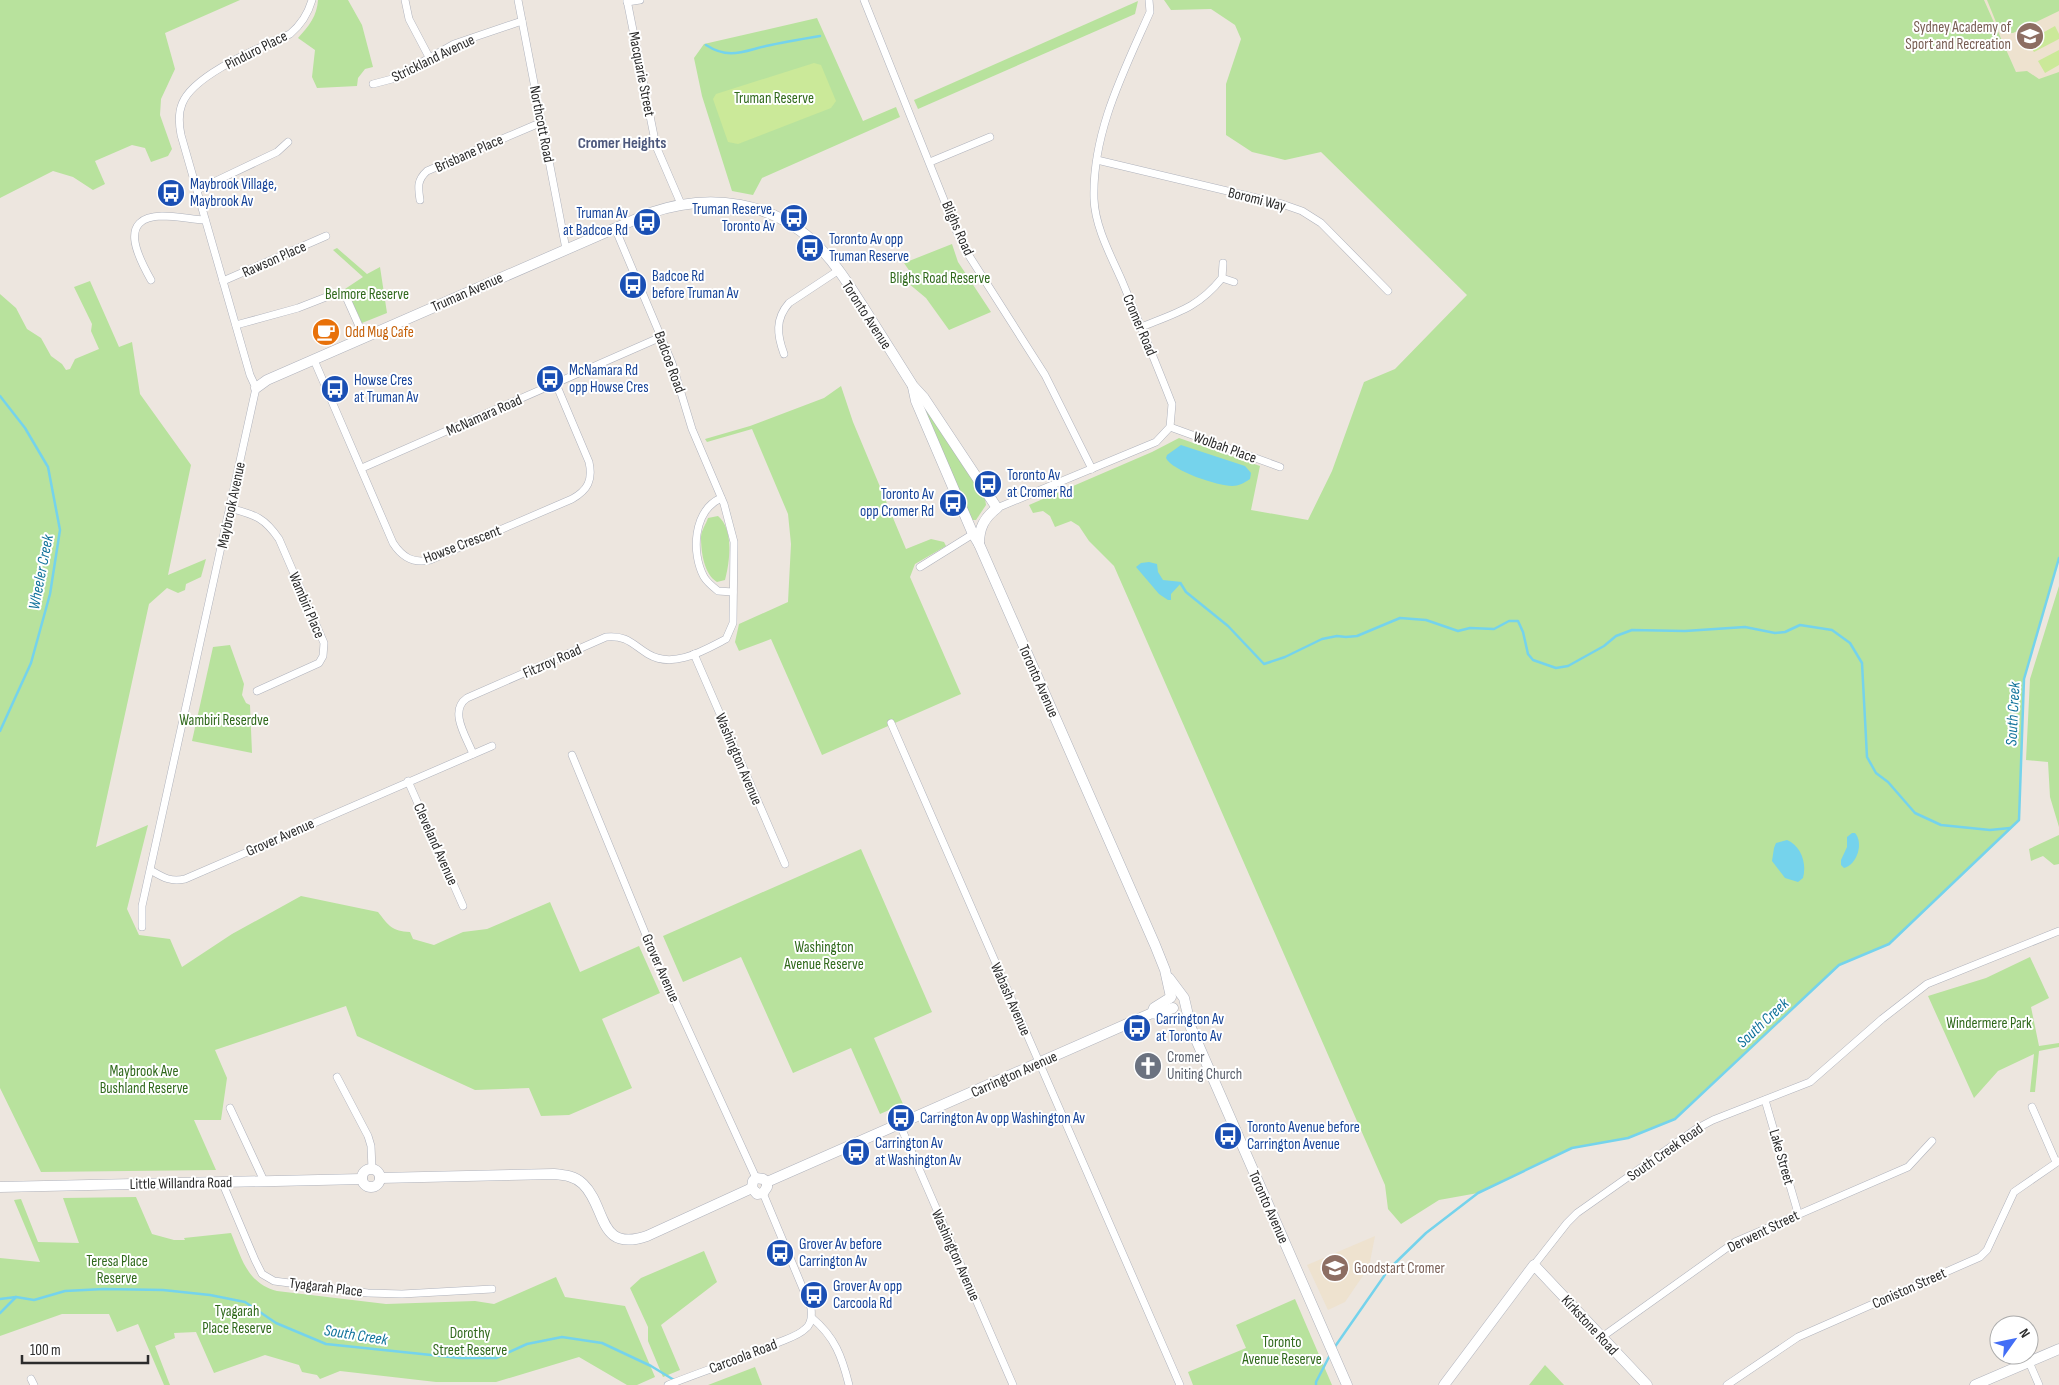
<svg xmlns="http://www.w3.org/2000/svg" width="2059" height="1385" viewBox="0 0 2059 1385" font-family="'Sofia Sans Condensed',sans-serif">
<rect width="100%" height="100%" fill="#ede6df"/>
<g fill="#eee2cf">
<path d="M1984 0H2059V77L2033 87 2016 72Z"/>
<path d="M1375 1236 1369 1267 1345 1302 1328 1310 1307 1265Z"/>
</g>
<g fill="#b8e29d">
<path d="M0 0H240L165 33 175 69 161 99 160 115 172 149 168 156 151 162 145 148 132 145 95 161 105 184 93 190 73 177 53 171 0 198Z"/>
<path d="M318 0H348L362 25 373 67 365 69 358 78 357 86 317 88 312 77 315 50 298 38C309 26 317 16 318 0Z"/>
<path d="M1164 0H1984L2016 72 2027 71 2039 79 2059 72V558L2024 679 2019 820 1889 944 1839 965 1675 1119 1628 1138 1572 1148 1478 1193 1439 1200 1401 1224 1388 1209 1385 1185 1114 566 1089 541 1079 526 1071 521 1055 527 1050 516 1043 511 1033 513 1029 505 1152 452 1179 438 1260 466 1251 510 1308 520 1332 471 1364 382 1395 369 1467 295 1321 152 1285 160 1252 152 1226 135V84L1241 39 1235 25 1211 9 1171 10Z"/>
<path d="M1987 0H2059V11L2013 33 2000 32Z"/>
<path d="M1138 1 1135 14 918 109 914 100Z"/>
<path d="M817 18 863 121 896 107 900 117 762 178 753 195 732 191 702 96 694 58 704 44Z"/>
<path d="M952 244 958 262 991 312 949 330 926 298 908 283 915 279 904 263Z"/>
<path d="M337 248 367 274 380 267 387 313 362 323 350 297 342 291 363 277 333 250Z"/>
<path d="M90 281 119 347 132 342 140 394 191 465 168 575 206 559 201 577 186 584 185 590 178 593 167 588 149 604 96 847 148 825 127 909 139 935 170 939 182 967 232 934 301 896 378 912C389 926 392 931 410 932L413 939 434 945 463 932 487 929 550 902 580 972 639 946 660 993 602 1019 632 1088 569 1115 541 1116 529 1088 475 1090 357 1036 346 1006 215 1050 227 1078 221 1120H194L216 1170 41 1172 0 1088V294L16 308 27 329 41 338 51 356 62 364 66 370 70 369 75 359 99 349 91 331 92 324 74 287Z"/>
<path d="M841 386 853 422 906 549 931 539 944 542 946 546 915 564 910 577 961 694 822 755 771 639 739 651 735 642 739 624 788 602 791 544 788 514 752 429 707 442 705 439 750 426 824 398Z"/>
<path d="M919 397 985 498 986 505 976 520H972Z"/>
<path d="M718 516C734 529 730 562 725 580L717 582C704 574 701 552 701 537 701 531 706 524 708 518Z"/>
<path d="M2059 586V827L2050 797 2048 762 2026 760 2030 679Z"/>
<path d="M230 645 244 684 242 695 246 703 250 705 252 753 192 741 213 647Z"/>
<path d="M2059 835V864L2054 865 2043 856 2031 861 2029 849Z"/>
<path d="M861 849 932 1012 874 1038 903 1104 880 1114 851 1048 793 1073 741 957 683 982 663 936Z"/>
<path d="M2030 957 2049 998 2031 1007 2039 1046 2059 1043V1047L2039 1051 2035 1092H2030L2034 1054 1998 1071 1974 1098 1928 996 1986 978Z"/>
<path d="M136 1197 152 1234 174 1240H185L184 1238 231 1233C242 1259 247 1283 277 1291L386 1304 475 1301 494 1304 556 1277 565 1297 625 1306 655 1377 637 1385H627L579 1357 496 1382H436L340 1371 320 1379 317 1375 302 1372 299 1365 265 1355 214 1373 196 1332 174 1333 175 1338 155 1346 170 1385H164L138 1324 117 1332 109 1314H62L0 1336V1258L40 1262 14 1200 21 1199 38 1242 79 1243 63 1198Z"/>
<path d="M704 1251 717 1282 661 1325 680 1370 663 1377 648 1341V1327L630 1288 641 1278Z"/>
<path d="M1295 1299 1332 1385H1193L1188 1372 1246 1348 1236 1325Z"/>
<path d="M1545 1365 1564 1385H1529Z"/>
<path d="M755 1367 762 1385H708Z"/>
</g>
<g fill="#cbe999">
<path d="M2055 26 2059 34V39L2034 52 2028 41Z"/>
<path d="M2059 50V65L2045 73 2038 61Z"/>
<path d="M814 63 821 65 836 101 831 108 738 144 728 142 713 99 716 94Z"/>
</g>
<g fill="#75d3ec">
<path d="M1181 445 1245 466 1251 473 1250 479C1244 483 1239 486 1232 486 1218 486 1172 471 1166 458L1167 455Z"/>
<path d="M1149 562 1157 564 1158 572 1163 580 1182 582 1171 594V600H1168L1159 594 1136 567 1141 563Z"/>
<path d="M1852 833H1855C1864 843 1857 865 1844 868L1841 865V860L1847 847V837Z"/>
<path d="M1787 840C1801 846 1807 863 1803 878L1798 882 1785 878 1772 861 1774 848 1776 843Z"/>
</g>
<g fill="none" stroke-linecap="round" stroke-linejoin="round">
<g stroke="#75d3ec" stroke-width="2.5">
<path d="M706 45C729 60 744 51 766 46 784 42 802 39 820 36"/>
<path d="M0 396 25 428 48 467 60 530 50 594 31 663 0 731"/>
<path d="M1181 584 1186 592 1228 626 1264 664 1285 657 1322 639 1337 636 1346 637 1357 636 1400 618 1426 620 1458 631 1470 628 1494 629 1509 621H1518L1523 632 1528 654 1533 660 1556 668 1568 666 1604 646 1616 636 1632 630 1685 631 1745 627 1775 633 1785 632 1800 625 1832 630 1850 643 1862 663 1867 757 1876 773 1888 782 1915 813 1941 825 1990 830 2010 828"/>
<path d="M0 1299 16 1297"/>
<path d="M0 1313 16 1297 34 1300 65 1291 104 1289 163 1290 210 1295 245 1302 276 1323 326 1344 460 1358H496L527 1344 562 1337 602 1343 651 1366 674 1380"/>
<path d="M1334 1348 1389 1269 1426 1233 1478 1193 1572 1148 1628 1138 1675 1119 1839 965 1889 944 2019 820 2024 679 2059 558"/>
<path d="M1316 1385V1382L1330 1355"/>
</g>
<defs>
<g id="street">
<path d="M405 0 409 19 429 57"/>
<path d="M518 0 566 249"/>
<path d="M627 0 656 146 681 204"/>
<path d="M864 0 958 235 968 254 1045 375 1092 469"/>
<path d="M627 2 640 0"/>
<path d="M373 84 392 79 454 44 522 21"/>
<path d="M1097 160 1282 204 1302 211 1321 223 1388 291"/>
<path d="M930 162 990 137"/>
<path d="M197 190 277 152 288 142"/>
<path d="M420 200C418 187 417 180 427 171L542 122"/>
<path d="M1222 278 1234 282"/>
<path d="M151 280C138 257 117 217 162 216 176 216 191 219 205 220"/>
<path d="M223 281 326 236"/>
<path d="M236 325 298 308 339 292 347 299 364 337"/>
<path d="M1141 327C1176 313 1198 308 1222 278L1223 263"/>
<path d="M784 354C777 335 775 319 789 303L839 270"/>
<path d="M314 360 393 543C402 557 413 564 430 560L572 499C588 490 593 480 589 462L556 384"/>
<path d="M1170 427 1280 467"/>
<path d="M362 468 661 337"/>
<path d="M721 498C693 511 691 553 704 577 707 582 713 587 718 591L733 592"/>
<path d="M230 508C255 515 264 517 279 539L324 643 323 656 319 663 257 691"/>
<path d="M997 508 1156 442 1170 427 1172 404C1156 363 1139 322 1122 281 1111 256 1095 227 1094 199 1092 132 1124 71 1150 12L1149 0"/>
<path d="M920 567 973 534"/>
<path d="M694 654 785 864"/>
<path d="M891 723 1180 1385"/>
<path d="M473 754C467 738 448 711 467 698L606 637C627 635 632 644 648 654 673 669 703 651 726 639L733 623 734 542 724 504 692 429 672 363 615 228"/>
<path d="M572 755 655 957 756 1178"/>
<path d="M408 781 463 906"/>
<path d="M152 871C164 878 171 882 185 879L492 746"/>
<path d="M142 927V906L256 388 250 375 181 135C179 125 178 114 182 104 193 74 262 47 290 34 302 24 308 14 312 0"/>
<path d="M337 1077 368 1136 371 1146 372 1169"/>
<path d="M1765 1100 1798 1213"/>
<path d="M2032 1107 2056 1162"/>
<path d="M230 1108 264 1181"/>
<path d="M900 1125 1013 1385"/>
<path d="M222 1182 255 1260 262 1274 274 1281 368 1293 402 1294 492 1289"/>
<path d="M1534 1265 1567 1223 1577 1213 1696 1129 1713 1120 1810 1082 1882 1019 1927 984 2059 931"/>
<path d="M812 1318C835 1337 842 1357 849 1385"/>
<path d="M1602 1337 1735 1242 1908 1167 1932 1141"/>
<path d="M2029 1362 2039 1385"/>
<path d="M31 1379 34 1385"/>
<path d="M668 1385C705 1370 742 1359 777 1343 786 1339 798 1336 805 1329 812 1324 812 1316 811 1308L763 1193"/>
<path d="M1727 1385 1798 1337 1980 1257 1987 1250 2014 1192 2059 1161"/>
</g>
<g id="secondary">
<path d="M913 387 916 401 973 534 979 544 1155 945 1165 970 1171 997"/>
<path d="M256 388 267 380 650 213C710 192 774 201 819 247 836 264 849 285 862 305 879 332 896 359 913 386L924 398 997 508C984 518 979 528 979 544"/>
<path d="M1169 978 1184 998 1191 1028 1347 1385"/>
<path d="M1152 1013 1154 1008 1170 998"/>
<circle cx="371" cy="1178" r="9"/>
<path d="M380 1178 554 1174C565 1175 575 1176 583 1184 607 1207 597 1253 647 1236L752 1188"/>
<path d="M767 1182 1152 1013 1157 1014 1173 1008"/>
<path d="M0 1187 362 1179"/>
<path d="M752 1188 757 1194 763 1193 767 1187V1182"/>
<path d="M752 1188 753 1181 756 1178 763 1179 767 1182"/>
<path d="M1444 1385 1534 1265 1647 1385"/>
<path d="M1975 1385 2059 1349"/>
</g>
</defs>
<use href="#street" stroke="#afb2bc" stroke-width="8"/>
<use href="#secondary" stroke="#afb2bc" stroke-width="11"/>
<use href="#street" stroke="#fff" stroke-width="7"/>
<use href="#secondary" stroke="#fff" stroke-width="10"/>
</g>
<defs>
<symbol id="university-disc" viewBox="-11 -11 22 22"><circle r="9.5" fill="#8d6e63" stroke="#fff"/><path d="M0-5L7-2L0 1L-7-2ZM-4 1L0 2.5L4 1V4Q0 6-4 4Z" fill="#fff"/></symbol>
<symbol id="bus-disc" viewBox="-11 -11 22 22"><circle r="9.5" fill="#1a4fb4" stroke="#fff"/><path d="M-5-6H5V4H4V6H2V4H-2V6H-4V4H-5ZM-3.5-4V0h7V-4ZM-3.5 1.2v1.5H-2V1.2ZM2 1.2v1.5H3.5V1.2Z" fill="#fff"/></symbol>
<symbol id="cafe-disc" viewBox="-11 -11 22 22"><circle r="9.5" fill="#e8710a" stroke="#fff"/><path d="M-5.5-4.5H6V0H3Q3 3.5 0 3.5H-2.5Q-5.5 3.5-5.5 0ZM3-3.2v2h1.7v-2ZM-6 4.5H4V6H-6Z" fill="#fff"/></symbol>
<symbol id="church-disc" viewBox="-11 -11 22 22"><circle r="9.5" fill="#6b7280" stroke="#fff"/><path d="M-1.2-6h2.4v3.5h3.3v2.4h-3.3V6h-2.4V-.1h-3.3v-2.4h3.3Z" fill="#fff"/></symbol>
<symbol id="school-disc" viewBox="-11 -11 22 22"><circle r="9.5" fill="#8d6e63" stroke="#fff"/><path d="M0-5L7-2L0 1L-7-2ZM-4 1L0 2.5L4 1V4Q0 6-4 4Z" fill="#fff"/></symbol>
</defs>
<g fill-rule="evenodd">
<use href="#university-disc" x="2014" y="20" width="32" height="32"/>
<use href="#bus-disc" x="155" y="177" width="32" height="32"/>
<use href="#bus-disc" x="778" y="202" width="32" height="32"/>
<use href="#bus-disc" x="631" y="206" width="32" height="32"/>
<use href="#bus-disc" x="794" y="232" width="32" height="32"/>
<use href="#bus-disc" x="617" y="269" width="32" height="32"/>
<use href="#cafe-disc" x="310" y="316" width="32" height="32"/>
<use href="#bus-disc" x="534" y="363" width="32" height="32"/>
<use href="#bus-disc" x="319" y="373" width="32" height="32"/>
<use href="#bus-disc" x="972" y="468" width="32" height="32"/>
<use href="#bus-disc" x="937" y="487" width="32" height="32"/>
<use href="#bus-disc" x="1121" y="1012" width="32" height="32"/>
<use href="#church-disc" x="1132" y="1050" width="32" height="32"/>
<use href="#bus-disc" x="885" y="1102" width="32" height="32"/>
<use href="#bus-disc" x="1212" y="1120" width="32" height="32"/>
<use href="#bus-disc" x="840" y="1136" width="32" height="32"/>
<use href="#bus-disc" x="764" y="1237" width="32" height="32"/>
<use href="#school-disc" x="1319" y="1252" width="32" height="32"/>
<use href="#bus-disc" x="798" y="1279" width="32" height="32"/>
</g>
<g text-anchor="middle" stroke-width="4" stroke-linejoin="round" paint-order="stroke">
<g font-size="15" fill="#785e54" stroke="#fff" text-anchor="end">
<text x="2011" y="32">Sydney Academy of<tspan x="2011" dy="17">Sport and Recreation</tspan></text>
<text x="1354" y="1273" text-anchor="start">Goodstart Cromer</text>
</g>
<g font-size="15" fill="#2c2c2c" stroke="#fff">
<text transform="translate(256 50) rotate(-27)" y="5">Pinduro Place</text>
<text transform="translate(433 58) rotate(-26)" y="5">Strickland Avenue</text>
<text transform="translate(642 74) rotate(79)" y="5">Macquarie Street</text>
<text transform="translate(542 124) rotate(79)" y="5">Northcott Road</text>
<text transform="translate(469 153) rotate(-24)" y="5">Brisbane Place</text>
<text transform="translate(1257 199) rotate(14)" y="5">Boromi Way</text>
<text transform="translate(958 228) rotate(66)" y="5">Blighs Road</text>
<text transform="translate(274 259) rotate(-24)" y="5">Rawson Place</text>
<text transform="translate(467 292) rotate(-24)" y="5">Truman Avenue</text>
<text transform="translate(867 315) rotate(57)" y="5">Toronto Avenue</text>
<text transform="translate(1140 325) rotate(67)" y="5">Cromer Road</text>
<text transform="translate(670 362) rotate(70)" y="5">Badcoe Road</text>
<text transform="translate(484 415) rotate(-24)" y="5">McNamara Road</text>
<text transform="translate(1225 447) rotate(20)" y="5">Wolbah Place</text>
<text transform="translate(231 505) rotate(-78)" y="5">Maybrook Avenue</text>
<text transform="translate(462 544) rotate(-21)" y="5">Howse Crescent</text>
<text transform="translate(307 605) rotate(67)" y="5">Wambiri Place</text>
<text transform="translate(552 661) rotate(-24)" y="5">Fitzroy Road</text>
<text transform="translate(1039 681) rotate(66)" y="5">Toronto Avenue</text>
<text transform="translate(739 759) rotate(67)" y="5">Washington Avenue</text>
<text transform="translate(280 837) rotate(-24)" y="5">Grover Avenue</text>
<text transform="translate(436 844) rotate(66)" y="5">Cleveland Avenue</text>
<text transform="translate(661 968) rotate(66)" y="5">Grover Avenue</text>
<text transform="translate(1011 999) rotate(66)" y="5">Wabash Avenue</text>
<text transform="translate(1014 1074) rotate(-24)" y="5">Carrington Avenue</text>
<text transform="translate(1665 1152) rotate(-35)" y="5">South Creek Road</text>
<text transform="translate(1782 1157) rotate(74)" y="5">Lake Street</text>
<text transform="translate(181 1183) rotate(-1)" y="5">Little Willandra Road</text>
<text transform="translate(1269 1207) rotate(66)" y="5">Toronto Avenue</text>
<text transform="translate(1763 1231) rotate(-26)" y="5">Derwent Street</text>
<text transform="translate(956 1255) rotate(66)" y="5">Washington Avenue</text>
<text transform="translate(326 1287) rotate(7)" y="5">Tyagarah Place</text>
<text transform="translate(1909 1288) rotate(-24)" y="5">Coniston Street</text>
<text transform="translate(1590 1325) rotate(47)" y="5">Kirkstone Road</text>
<text transform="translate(743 1356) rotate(-21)" y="5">Carcoola Road</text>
</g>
<g font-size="15" fill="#30691c" stroke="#fff">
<text x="774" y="103">Truman Reserve</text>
<text x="940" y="283">Blighs Road Reserve</text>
<text x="367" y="299">Belmore Reserve</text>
<text x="224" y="725">Wambiri Reserdve</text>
<text x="824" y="952">Washington<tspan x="824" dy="17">Avenue Reserve</tspan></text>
<text x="1989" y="1028">Windermere Park</text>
<text x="144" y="1076">Maybrook Ave<tspan x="144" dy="17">Bushland Reserve</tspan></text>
<text x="117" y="1266">Teresa Place<tspan x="117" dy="17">Reserve</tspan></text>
<text x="237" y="1316">Tyagarah<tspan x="237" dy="17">Place Reserve</tspan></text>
<text x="470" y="1338">Dorothy<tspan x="470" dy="17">Street Reserve</tspan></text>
<text x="1282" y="1347">Toronto<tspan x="1282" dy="17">Avenue Reserve</tspan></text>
</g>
<g font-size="15" fill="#164399" stroke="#fff" text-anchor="start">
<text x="190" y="189">Maybrook Village,<tspan x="190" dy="17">Maybrook Av</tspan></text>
<text x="775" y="214" text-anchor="end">Truman Reserve,<tspan x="775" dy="17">Toronto Av</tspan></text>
<text x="628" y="218" text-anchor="end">Truman Av<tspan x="628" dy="17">at Badcoe Rd</tspan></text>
<text x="829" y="244">Toronto Av opp<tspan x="829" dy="17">Truman Reserve</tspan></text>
<text x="652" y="281">Badcoe Rd<tspan x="652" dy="17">before Truman Av</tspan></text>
<text x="569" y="375">McNamara Rd<tspan x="569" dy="17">opp Howse Cres</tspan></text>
<text x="354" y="385">Howse Cres<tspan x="354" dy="17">at Truman Av</tspan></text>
<text x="1007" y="480">Toronto Av<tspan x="1007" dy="17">at Cromer Rd</tspan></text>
<text x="934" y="499" text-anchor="end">Toronto Av<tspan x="934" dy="17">opp Cromer Rd</tspan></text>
<text x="1156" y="1024">Carrington Av<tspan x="1156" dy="17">at Toronto Av</tspan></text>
<text x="920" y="1123">Carrington Av opp Washington Av</text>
<text x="1247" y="1132">Toronto Avenue before<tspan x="1247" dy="17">Carrington Avenue</tspan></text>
<text x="875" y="1148">Carrington Av<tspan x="875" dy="17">at Washington Av</tspan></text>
<text x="799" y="1249">Grover Av before<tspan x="799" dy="17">Carrington Av</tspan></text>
<text x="833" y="1291">Grover Av opp<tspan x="833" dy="17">Carcoola Rd</tspan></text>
</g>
<g font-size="15" fill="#c56008" stroke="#fff" text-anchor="start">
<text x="345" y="337">Odd Mug Cafe</text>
</g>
<g font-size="15" fill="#5b616d" stroke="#fff" text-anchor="start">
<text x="1167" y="1062">Cromer<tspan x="1167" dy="17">Uniting Church</tspan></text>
</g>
<g font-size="16" font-weight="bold" fill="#4d587c" stroke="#fff">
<text x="622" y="148">Cromer Heights</text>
</g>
<g font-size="16" font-style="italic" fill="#11739b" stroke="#fff">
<text transform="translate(40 572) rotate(-79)" y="6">Wheeler Creek</text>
<text transform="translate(2012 714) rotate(-87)" y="6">South Creek</text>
<text transform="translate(1762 1022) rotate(-43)" y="6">South Creek</text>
<text transform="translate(356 1334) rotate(9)" y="6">South Creek</text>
</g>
</g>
<g transform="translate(2014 1340) rotate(57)"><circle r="24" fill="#ffffff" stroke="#ababab"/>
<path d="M0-4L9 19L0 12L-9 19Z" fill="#436ef6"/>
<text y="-8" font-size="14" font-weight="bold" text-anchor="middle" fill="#2c2c2c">N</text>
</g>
<path d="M22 1355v8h126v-8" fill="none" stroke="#2c2c2c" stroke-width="2.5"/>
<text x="30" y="1355" font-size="15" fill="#2c2c2c" stroke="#ffffff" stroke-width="4" paint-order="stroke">100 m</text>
</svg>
